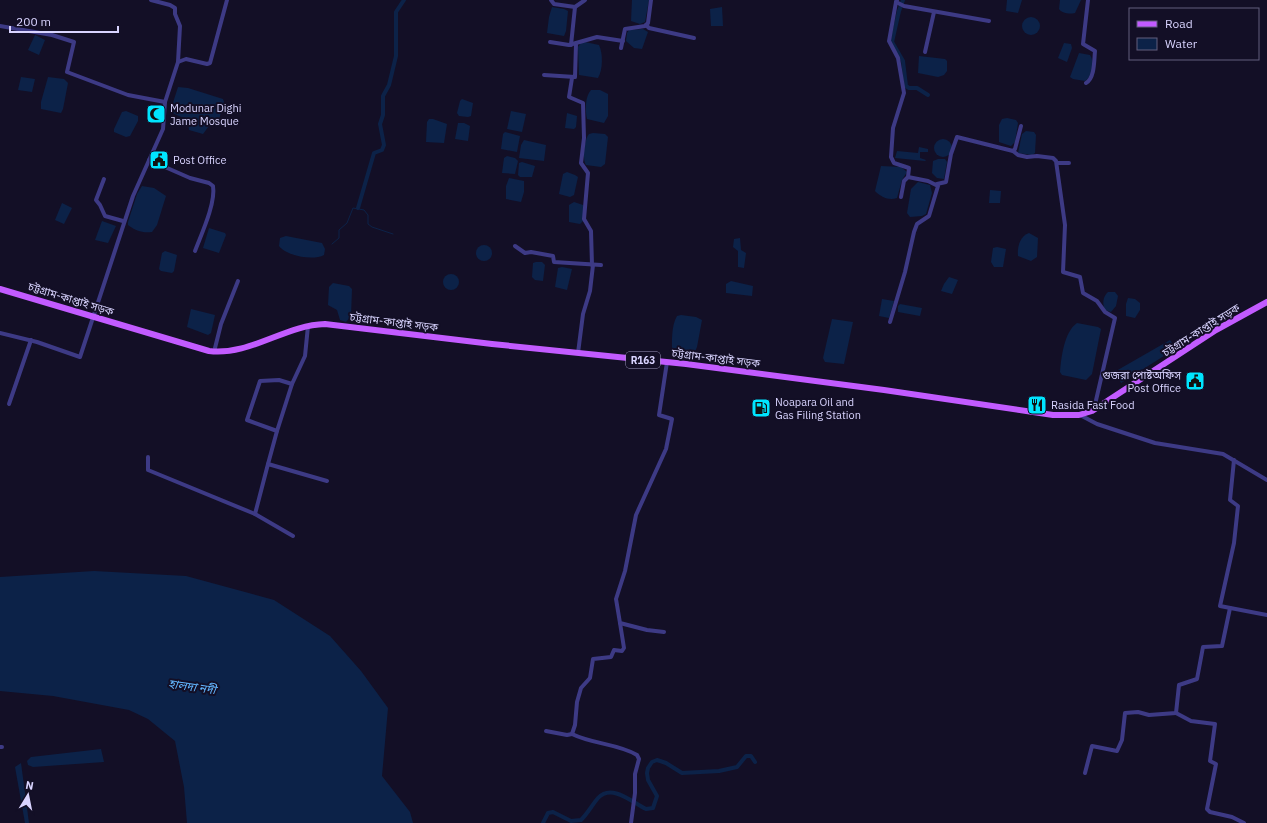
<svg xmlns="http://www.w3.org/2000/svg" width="1267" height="823" viewBox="0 0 1267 823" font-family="'IBM Plex Sans','Noto Sans Bengali',sans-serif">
<rect width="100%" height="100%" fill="#130f26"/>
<g fill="#0c2248">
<path d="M632 0H649L645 22 640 24 631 21Z"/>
<path d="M1007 0H1022L1018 13 1006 11Z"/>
<path d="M1060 0H1081L1075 13C1070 14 1063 14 1059 9Z"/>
<path d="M552 7 564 9 568 11 566 31 564 36 547 33 549 17Z"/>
<path d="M722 7 723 26H711L710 9Z"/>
<circle cx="1031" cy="26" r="9"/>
<path d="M643 29 648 32 642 49 634 48 626 41 627 33 629 30Z"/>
<path d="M35 35 45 40 39 55 28 50Z"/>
<path d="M585 42 599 45C603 53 603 70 598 78L579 75 578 47 581 43Z"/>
<path d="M1064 43 1071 44 1072 48 1067 62 1058 58Z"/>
<path d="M1079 53 1090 55C1095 62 1093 76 1085 81L1073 79 1070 77Z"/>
<path d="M919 56 945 59 947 61V71L944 75 938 77 918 73Z"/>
<path d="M21 77 35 79 32 92 18 90Z"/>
<path d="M48 77 64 79 68 83 63 109 61 113 41 109V102Z"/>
<path d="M178 87 188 88 223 99 224 102 218 123 209 126 203 134 189 130 188 120 170 112Z"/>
<path d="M591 90H600L608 94V116L604 123 587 119C585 111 585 96 591 90Z"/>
<path d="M462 99 473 103 471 116 468 117 459 116 457 113 460 101Z"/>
<path d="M126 111 138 116V121L130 136 126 137 114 132V129L122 112Z"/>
<path d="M511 111 526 114 522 132 507 129Z"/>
<path d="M567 113 577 116 576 127 574 129 565 128Z"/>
<path d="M1007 118 1016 120 1018 123 1015 142 1011 146 999 142V125L1002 119Z"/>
<path d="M433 119 447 124 444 143 426 142 427 122 429 119Z"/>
<path d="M458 123H464L470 126 468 141 455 139Z"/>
<path d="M1026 131 1034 132 1036 135 1035 153 1032 155 1018 153 1022 134Z"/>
<path d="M505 132 520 136 517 152 501 149 503 134Z"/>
<path d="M593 133 605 134 608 137 605 164 601 167 586 165C582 159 584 140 589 134Z"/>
<circle cx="943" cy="148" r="9"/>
<path d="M524 140 546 145 544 161 519 158 521 145Z"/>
<path d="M919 147 928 149V152H920V158L926 160 925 161 895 158 897 151 918 153Z"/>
<path d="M507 156 515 158 518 161 515 174 502 173 504 158Z"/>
<path d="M938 159H945L947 162 944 179 937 178 932 173 933 161Z"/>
<path d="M522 162 535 166 532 177H520L518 175 519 163Z"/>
<path d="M881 166 901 167 907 172 902 180 897 198C889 201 881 197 875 191Z"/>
<path d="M567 172 575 175 578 177 574 195 570 197 559 194 563 174Z"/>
<path d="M509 178 524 181V192L521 202 506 199V186Z"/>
<path d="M918 182 930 185 932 193 926 214 922 216 910 217 907 213 911 189Z"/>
<path d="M142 186 154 188 166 196 157 225 152 232C142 233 136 231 128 225V222L137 194Z"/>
<path d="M990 190 1001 191 1000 203H989Z"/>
<path d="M574 202 583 205V221L580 224 569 222V205Z"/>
<path d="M62 203 72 208 64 224 55 220Z"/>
<path d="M102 221 116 226 108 243 95 240Z"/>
<path d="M209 228 225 233 226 235 219 253 203 248Z"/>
<path d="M1029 233 1038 238 1037 257 1031 261 1018 256C1017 247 1020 236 1029 233Z"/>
<path d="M286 236 322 243 325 249 324 255C313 261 287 256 279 246L280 238Z"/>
<path d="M740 238 741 250 746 253 744 268 738 267V251L733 247 734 239Z"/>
<circle cx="484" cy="253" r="8"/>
<path d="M997 247 1006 249 1003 267H994L991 262 993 248Z"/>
<path d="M165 251 177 255 174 271 172 273 161 271 159 269 162 253Z"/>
<path d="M536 262H542L545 265 543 281 535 280 532 277 533 263Z"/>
<path d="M562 267 572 269 567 290 555 287 558 268Z"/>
<circle cx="451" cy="282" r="8"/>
<path d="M949 277 958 280 952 294 941 291 944 284Z"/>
<path d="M731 281 753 286 752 296 726 293V284Z"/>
<path d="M333 283 349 286 352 289 351 316 346 322 340 320 337 310 328 305 329 287Z"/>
<path d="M1108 292H1115L1118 296 1116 306 1111 312 1105 310C1102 304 1103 296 1108 292Z"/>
<path d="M1128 298 1135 299 1140 303V310L1135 318 1126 316V304Z"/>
<path d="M882 299 894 301 889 318 879 316Z"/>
<path d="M900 304 922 308 920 316 898 312V306Z"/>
<path d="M191 309 215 315 211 333 208 335 187 327Z"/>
<path d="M681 315 696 317 702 320 697 347 692 358 680 357 672 353C672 342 671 326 677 316Z"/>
<path d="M832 319 853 322 844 364 825 362 823 358Z"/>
<path d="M1077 323 1098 327 1101 329 1092 374 1086 380 1062 375 1060 372C1061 358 1064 332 1077 323Z"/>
<path d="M1170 340 1176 348 1175 349 1121 383 1116 371Z"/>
<path d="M94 571 186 576 274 600 330 636 361 671 388 708 382 776 410 812 413 823H187L184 787 175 741 148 719 129 710 53 696 0 691V577Z"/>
<path d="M101 749 104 762 33 767 28 765 27 761 31 757Z"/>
<path d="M21 763 29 823H25L15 767Z"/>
</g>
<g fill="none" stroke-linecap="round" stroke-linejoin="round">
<path stroke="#0c2248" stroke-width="1" d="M332 244 339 238V230L347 223 353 208 364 210 368 215V224L372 227 393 234"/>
<g stroke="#0c2248" stroke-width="4">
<path d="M903 0 899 11 892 42 903 61 906 86 909 88H917L928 95"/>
<path d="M358 208 374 153 382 150 384 145 380 124 383 115V96L389 85 396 56V12L404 0"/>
<path d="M543 823 548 813 553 812 571 821 581 820C588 813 592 805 598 798 612 783 633 803 646 809L653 808 657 796 648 780 647 773 648 768 652 762 657 760 666 763 682 773 719 771 737 767 746 756H751L755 762"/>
</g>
<g stroke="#3d3a85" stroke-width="4">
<path d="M551 0 554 4 575 7"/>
<path d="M897 0 896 2 904 6 989 21"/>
<path d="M896 2 889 41 898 58 904 93 893 128 891 157 894 163 909 168 908 177 904 181 901 197"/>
<path d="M646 25 649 28 694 38"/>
<path d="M0 26 52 35 74 42 67 72 128 95 165 102"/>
<path d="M550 42 569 45 597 37 623 41"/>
<path d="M571 45 575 7 585 0"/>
<path d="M621 48 625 29 645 26 648 23 651 0"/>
<path d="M925 52 934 12"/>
<path d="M178 62 186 59 207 64 210 63 227 0"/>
<path d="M544 75 575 77 576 44"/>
<path d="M572 78 569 97 583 103 584 138 581 163 588 173 584 219 591 231 592 265"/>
<path d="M1086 83C1095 78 1094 60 1095 51L1083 44 1088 0"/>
<path d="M1013 151 1018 155 1027 157 1037 156 1053 158 1056 161 1065 225 1063 272 1080 277 1083 293 1097 301 1105 312 1115 318 1094 409"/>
<path d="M149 160 190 178 209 183 213 186C216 203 201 235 195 251"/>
<path d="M1057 163H1069"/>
<path d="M104 179 96 200 100 205 105 216 123 221"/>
<path d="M937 184 946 182 951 154 957 137 1013 151 1015 149 1021 126"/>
<path d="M515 246 525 253 531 252 553 256 554 262 601 265"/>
<path d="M890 322 905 272 914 232 917 224 929 216 938 186 928 181 908 177"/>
<path d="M0 333 37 342 80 357 133 196 163 129 165 102 178 62 180 26 175 14V8L170 5 151 0"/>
<path d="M214 352 221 324 238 281"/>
<path d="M578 353 583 314 590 291 593 265"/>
<path d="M9 404 31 340"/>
<path d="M1080 415 1097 424 1155 443 1223 454 1267 480"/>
<path d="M277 431 292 384"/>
<path d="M148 457V470L255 514 293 536"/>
<path d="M1234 460 1230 500 1238 506 1234 543 1220 606 1267 615"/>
<path d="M268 464 277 431 247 420 260 381 279 380 292 384 305 356 308 326"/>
<path d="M255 514 268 464 327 481"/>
<path d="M664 632 647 630 620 623 616 599 625 571 636 515 666 449 672 419 659 415 667 362"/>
<path d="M1176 713 1191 721 1215 724 1210 761 1216 764 1207 809 1210 812 1232 817 1244 823"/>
<path d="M546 731 567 735 572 734 575 725 577 702 581 688 590 678 593 659 611 657 614 650 622 651 624 648 620 623"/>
<path d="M572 734C592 744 619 744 637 755L639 759 635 774V793L631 823"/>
<path d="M0 747H2"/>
<path d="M1085 773 1092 746 1117 751 1122 740 1125 713 1138 712 1149 715 1176 713 1179 685 1197 679 1203 647 1222 646 1230 608"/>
</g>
<path stroke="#c25bff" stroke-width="6" d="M0 289 209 351C250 356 285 325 325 324L492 344 686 364 884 390 1053 415H1079L1092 411 1216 330 1267 302"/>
</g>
<defs>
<symbol id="mosque-square" viewBox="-11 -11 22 22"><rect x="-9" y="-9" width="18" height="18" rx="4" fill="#00e5ff" stroke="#130f26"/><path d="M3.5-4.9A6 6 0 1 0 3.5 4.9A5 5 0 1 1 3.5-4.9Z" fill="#111"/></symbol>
<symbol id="civic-square" viewBox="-11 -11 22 22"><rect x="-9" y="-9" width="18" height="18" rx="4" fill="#00e5ff" stroke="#130f26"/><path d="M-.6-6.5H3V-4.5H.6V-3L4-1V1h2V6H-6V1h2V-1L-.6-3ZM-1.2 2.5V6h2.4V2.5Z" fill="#111"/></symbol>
<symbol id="restaurant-square" viewBox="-11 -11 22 22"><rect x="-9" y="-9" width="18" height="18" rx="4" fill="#00e5ff" stroke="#130f26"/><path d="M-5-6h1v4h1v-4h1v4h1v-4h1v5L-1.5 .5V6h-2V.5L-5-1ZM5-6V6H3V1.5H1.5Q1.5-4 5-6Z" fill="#111"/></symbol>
<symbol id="fuel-square" viewBox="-11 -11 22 22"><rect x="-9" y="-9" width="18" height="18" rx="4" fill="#00e5ff" stroke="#130f26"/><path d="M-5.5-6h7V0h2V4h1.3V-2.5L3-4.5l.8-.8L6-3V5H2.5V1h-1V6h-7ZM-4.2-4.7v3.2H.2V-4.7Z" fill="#111"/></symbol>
</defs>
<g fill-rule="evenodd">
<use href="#mosque-square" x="145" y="103" width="22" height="22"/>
<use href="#civic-square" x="148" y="149" width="22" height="22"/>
<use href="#civic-square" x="1184" y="370" width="22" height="22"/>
<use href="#restaurant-square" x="1026" y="394" width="22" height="22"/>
<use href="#fuel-square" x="750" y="397" width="22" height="22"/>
</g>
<g text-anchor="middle" stroke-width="4" stroke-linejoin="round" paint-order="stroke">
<rect fill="#130f26" stroke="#9e99be" stroke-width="1" x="626" y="352" width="34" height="16" rx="3"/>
<g font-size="10" font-weight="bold" fill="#d9d4ff">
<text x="643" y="364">R163</text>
</g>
<g font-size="11" fill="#d9d4ff" stroke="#130f26" text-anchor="start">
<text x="170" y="112">Modunar Dighi<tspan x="170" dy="13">Jame Mosque</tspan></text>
<text x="173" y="164">Post Office</text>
<text x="1181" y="379" text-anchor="end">গুজরা পোষ্টঅফিস<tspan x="1181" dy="13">Post Office</tspan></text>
<text x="775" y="406">Noapara Oil and<tspan x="775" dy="13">Gas Filing Station</tspan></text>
<text x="1051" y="409">Rasida Fast Food</text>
</g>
<g font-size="11" fill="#d9d4ff" stroke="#130f26">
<text transform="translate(71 299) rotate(17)" y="4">চট্টগ্রাম-কাপ্তাই সড়ক</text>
<text transform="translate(394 322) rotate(7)" y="4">চট্টগ্রাম-কাপ্তাই সড়ক</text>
<text transform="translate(1201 330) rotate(-32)" y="4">চট্টগ্রাম-কাপ্তাই সড়ক</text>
<text transform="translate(716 358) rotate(7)" y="4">চট্টগ্রাম-কাপ্তাই সড়ক</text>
</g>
<g font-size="12" font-style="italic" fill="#62b6ff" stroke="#130f26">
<text transform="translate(192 687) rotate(8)" y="4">হালদা নদী</text>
</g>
</g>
<rect x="1129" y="8" width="130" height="52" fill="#130f26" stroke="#625e7d"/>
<rect x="1137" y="21" width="20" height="6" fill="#c25bff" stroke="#625e7d"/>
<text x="1165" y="28" font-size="12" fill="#d9d4ff">Road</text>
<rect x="1137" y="38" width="20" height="12" fill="#0c2248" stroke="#625e7d"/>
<text x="1165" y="48" font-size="12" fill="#d9d4ff">Water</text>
<g transform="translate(28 795) rotate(10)" stroke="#130f26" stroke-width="3" paint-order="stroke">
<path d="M0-3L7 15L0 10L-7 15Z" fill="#d9d4ff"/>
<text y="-6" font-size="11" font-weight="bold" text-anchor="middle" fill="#d9d4ff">N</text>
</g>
<path d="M10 26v6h108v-6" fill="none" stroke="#d9d4ff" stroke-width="2"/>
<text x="16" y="26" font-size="12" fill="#d9d4ff" stroke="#130f26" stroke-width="3" paint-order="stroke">200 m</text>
</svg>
